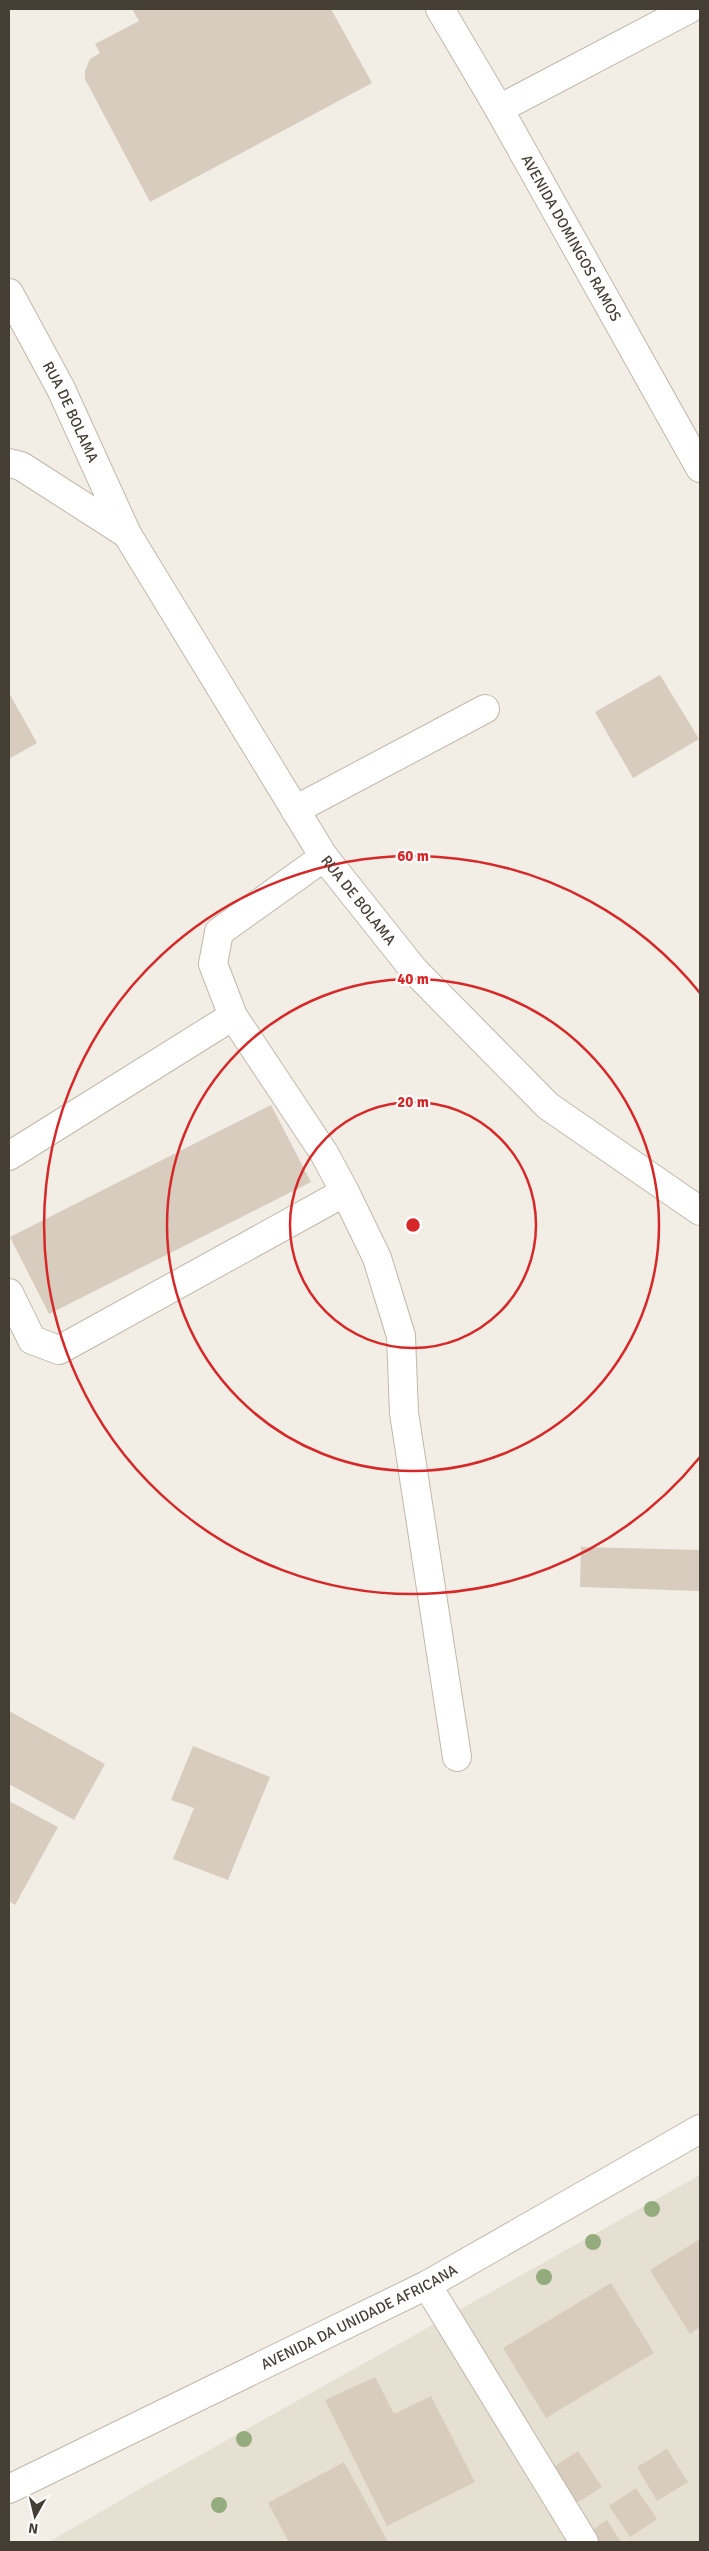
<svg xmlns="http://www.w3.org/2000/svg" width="709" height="2551" viewBox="0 0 709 2551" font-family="Signika,sans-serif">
<rect width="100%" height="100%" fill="#f2eee5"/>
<path fill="#e6e0d3" d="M700 2175V2542H49L138 2490Z"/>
<g fill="#d7ccbd">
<path d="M132 9H331L372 83 150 202 85 79V71L90 59 100 53 95 44 139 21Z"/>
<path d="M660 675 699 739 633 778 595 712Z"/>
<path d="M9 693 37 743 9 759Z"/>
<path d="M271 1105 311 1182 49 1314 10 1237Z"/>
<path d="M581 1547 700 1550V1591L580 1587Z"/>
<path d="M9 1711 105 1764 74 1820 9 1784Z"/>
<path d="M193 1746 270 1777 228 1880 173 1859 194 1808 171 1800Z"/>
<path d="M9 1801 58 1827 15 1905 9 1901Z"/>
<path d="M700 2239V2327L690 2334 650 2270Z"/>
<path d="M611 2283 654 2353 546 2418 503 2348Z"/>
<path d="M375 2377 394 2414 431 2396 475 2482 387 2526 325 2400Z"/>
<path d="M667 2449 688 2482 657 2501 637 2467Z"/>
<path d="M578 2451 602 2487 577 2503 554 2467Z"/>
<path d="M344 2462 388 2542H289L268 2503Z"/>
<path d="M636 2488 657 2519 630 2537 609 2506Z"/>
<path d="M607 2520 621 2542H598L591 2531Z"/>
</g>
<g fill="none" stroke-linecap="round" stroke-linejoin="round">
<defs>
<g id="minor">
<path id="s1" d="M440 9 499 109 700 468"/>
<path d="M499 109 689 9"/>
<path id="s2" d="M9 293 61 389 127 534 324 857 414 970 548 1106 700 1211"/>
<path d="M9 463 21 466 127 534"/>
<path d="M295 810 485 709"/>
<path d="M324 857 219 932 213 964 233 1016 324 1153 345 1192 377 1258 401 1336 404 1413 457 1757"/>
<path d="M9 1156 233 1016"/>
<path d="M9 1293 32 1340 59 1350 345 1192"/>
<path d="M427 2285 584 2542"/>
<path id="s3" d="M9 2489 427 2285 700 2129"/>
</g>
</defs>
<use href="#minor" stroke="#c1b8aa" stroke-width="30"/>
<use href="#minor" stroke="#fff" stroke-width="28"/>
</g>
<g fill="#94ac7d">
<circle cx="652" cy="2209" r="8"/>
<circle cx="593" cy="2242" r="8"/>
<circle cx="544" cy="2277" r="8"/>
<circle cx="244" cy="2439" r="8"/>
<circle cx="219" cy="2505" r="8"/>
</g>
<g fill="none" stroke="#d62828" stroke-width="2.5">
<circle cx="413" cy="1225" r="123"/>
<circle cx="413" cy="1225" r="246"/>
<path d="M700 1457A369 369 0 1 1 700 993"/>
</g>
<g text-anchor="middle" stroke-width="4.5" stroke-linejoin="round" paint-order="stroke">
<g font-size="15" fill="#453e34" stroke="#fff">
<text dy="5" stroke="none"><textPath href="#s1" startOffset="264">AVENIDA DOMINGOS RAMOS</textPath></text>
<text dy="5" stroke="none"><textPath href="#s2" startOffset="134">RUA DE BOLAMA</textPath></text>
<text dy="5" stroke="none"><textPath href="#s2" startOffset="702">RUA DE BOLAMA</textPath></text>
<text dy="5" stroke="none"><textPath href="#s3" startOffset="390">AVENIDA DA UNIDADE AFRICANA</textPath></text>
</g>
</g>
<circle cx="413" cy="1225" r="8" fill="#d62828" stroke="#fff" stroke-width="2.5"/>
<g font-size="15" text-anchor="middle" font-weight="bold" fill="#d62828" stroke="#fff" stroke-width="4.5" stroke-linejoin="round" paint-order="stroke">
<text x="413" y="861">60 m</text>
<text x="413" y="984">40 m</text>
<text x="413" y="1107">20 m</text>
</g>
<rect width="709" height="2551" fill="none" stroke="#453e34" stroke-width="20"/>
<g transform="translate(35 2516) rotate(188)" stroke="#ffffff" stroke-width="4" paint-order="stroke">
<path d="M0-4L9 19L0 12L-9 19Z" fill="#453e34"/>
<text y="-8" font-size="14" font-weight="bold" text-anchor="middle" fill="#453e34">N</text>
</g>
</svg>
